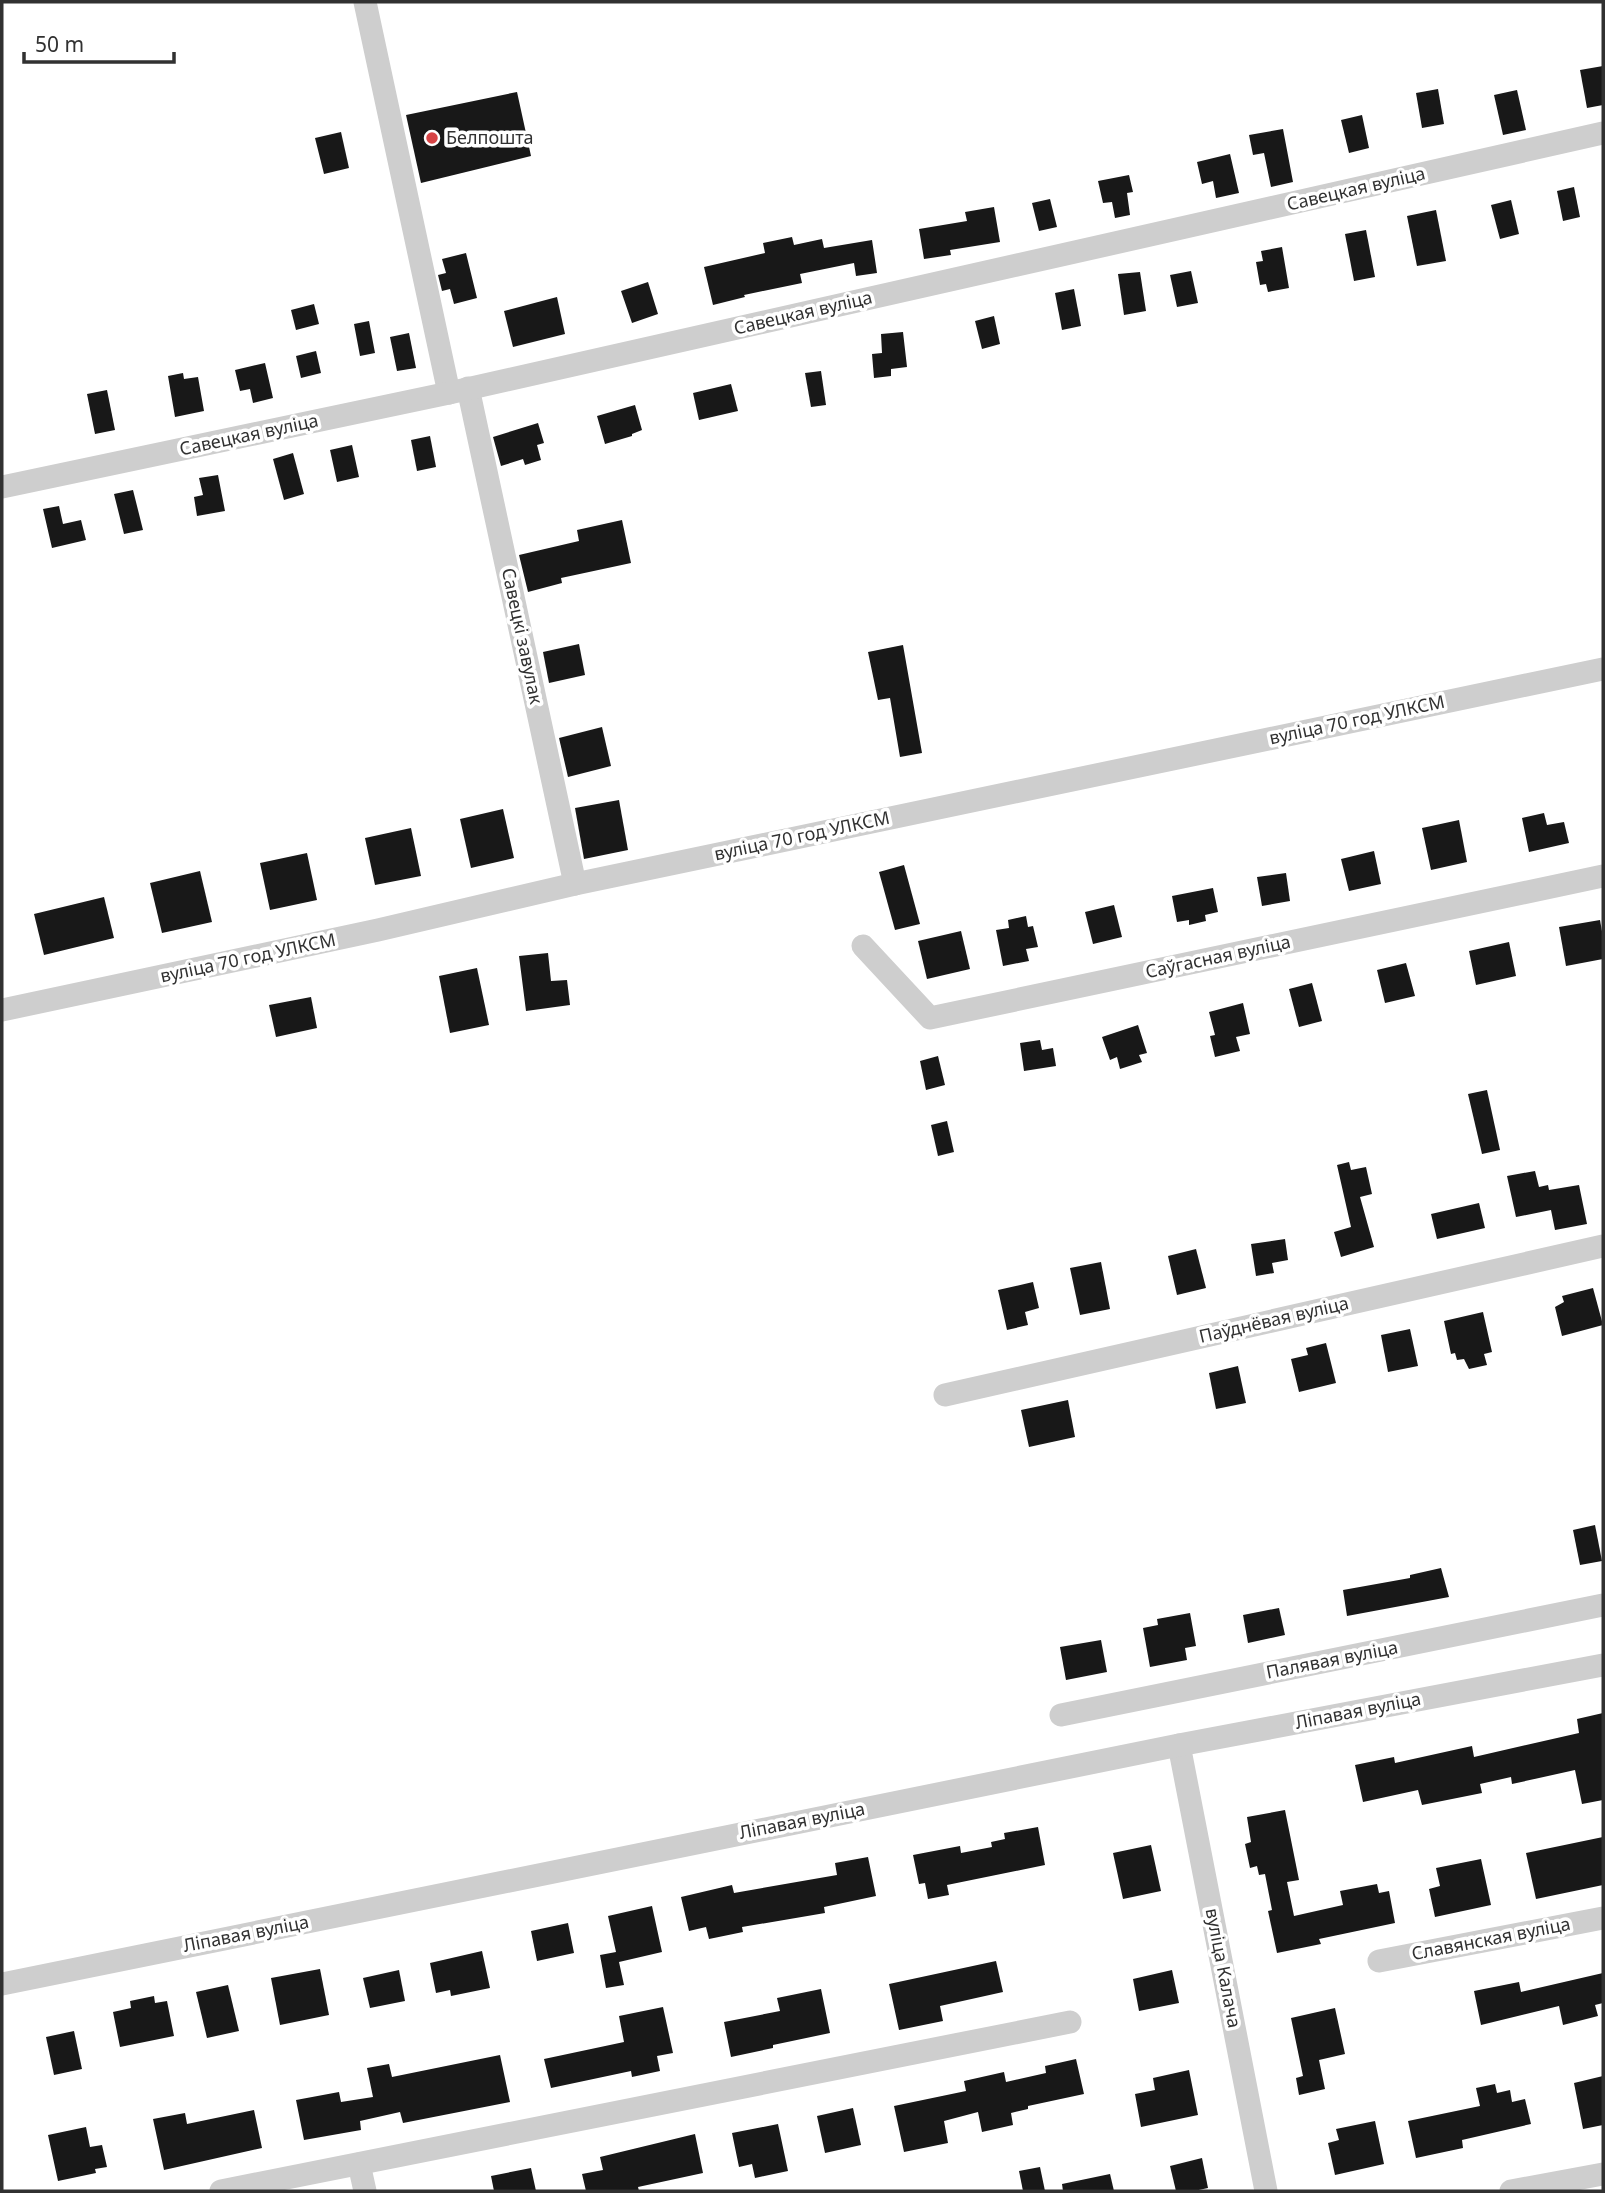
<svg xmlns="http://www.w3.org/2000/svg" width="1605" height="2193" viewBox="0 0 1605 2193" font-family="'Noto Sans',sans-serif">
<rect width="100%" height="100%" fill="#fff"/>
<g fill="#181818">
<path d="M1603 66V105L1587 108 1580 70Z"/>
<path d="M1438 89 1444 124 1422 128 1416 93Z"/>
<path d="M1517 90 1526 130 1503 135 1494 95Z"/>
<path d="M517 92 531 156 421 183 406 115Z"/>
<path d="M1362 115 1369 148 1349 153 1341 120Z"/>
<path d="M1283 129 1293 182 1271 187 1264 153 1253 155 1249 135Z"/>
<path d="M341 132 349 168 324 174 315 138Z"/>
<path d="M1230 154 1239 193 1216 198 1213 181 1202 184 1197 162Z"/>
<path d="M1129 175 1133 192 1127 193 1130 215 1115 218 1112 202 1103 203 1098 181Z"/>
<path d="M1574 187 1580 217 1563 221 1557 191Z"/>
<path d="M1050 199 1057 227 1039 231 1032 203Z"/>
<path d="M1511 200 1519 234 1500 239 1491 205Z"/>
<path d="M994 207 1000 242 950 250 951 255 924 259 919 229 967 221 965 212Z"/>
<path d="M1436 210 1446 261 1417 266 1407 216Z"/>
<path d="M1366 230 1375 277 1354 281 1345 234Z"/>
<path d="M792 237 794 245 822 239 824 248 872 240 877 273 856 276 854 263 800 274 802 283 744 295 745 297 713 305 704 267 765 253 763 243Z"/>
<path d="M1282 247 1289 288 1268 292 1266 284 1260 285 1256 262 1263 261 1261 251Z"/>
<path d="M466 253 477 298 454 304 450 289 442 291 438 275 446 273 442 259Z"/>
<path d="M1191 271 1198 303 1177 307 1170 275Z"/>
<path d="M1140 272 1146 311 1124 315 1118 274Z"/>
<path d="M648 282 658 314 632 323 621 291Z"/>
<path d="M1074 289 1081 326 1062 330 1055 293Z"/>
<path d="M557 297 565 334 513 347 504 311Z"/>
<path d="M314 304 319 324 296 330 291 310Z"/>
<path d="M994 316 1000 344 982 349 975 321Z"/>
<path d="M369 321 375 353 360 356 354 324Z"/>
<path d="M903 332 907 367 891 369V376L874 378 872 354 882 353 881 334Z"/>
<path d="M409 333 416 368 397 371 390 337Z"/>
<path d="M316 351 321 373 301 378 296 356Z"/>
<path d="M265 363 273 398 253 403 250 389 240 391 235 370Z"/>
<path d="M821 371 826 405 811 407 805 373Z"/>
<path d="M183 373 184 379 198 377 204 411 175 417 168 376Z"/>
<path d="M731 384 738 411 699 420 693 393Z"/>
<path d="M107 390 115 430 95 434 87 394Z"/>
<path d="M635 405 642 430 632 434V436L605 444 597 416Z"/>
<path d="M538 423 544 443 537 445 541 460 525 465 523 459 501 466 493 437Z"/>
<path d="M430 436 436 467 417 471 411 440Z"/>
<path d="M352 445 359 477 337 482 330 450Z"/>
<path d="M293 453 304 494 284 500 273 459Z"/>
<path d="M218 475 225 511 197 516 194 497 203 495 199 478Z"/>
<path d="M133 490 143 530 124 534 114 494Z"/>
<path d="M59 506 63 524 81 520 86 540 52 548 43 509Z"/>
<path d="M622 520 631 563 561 578 562 583 528 592 519 555 579 541 577 530Z"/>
<path d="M579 644 585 675 549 683 543 652Z"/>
<path d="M903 645 922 753 900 757 890 698 878 700 868 652Z"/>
<path d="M602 727 611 766 568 777 559 738Z"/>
<path d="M619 800 628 850 584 859 575 808Z"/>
<path d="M503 809 514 858 471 868 460 819Z"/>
<path d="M1544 813 1547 825 1564 822 1569 843 1529 852 1522 818Z"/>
<path d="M1459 820 1467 862 1431 870 1422 828Z"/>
<path d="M411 828 421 876 375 885 365 838Z"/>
<path d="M1374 851 1381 884 1349 891 1341 859Z"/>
<path d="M307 853 317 900 270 910 260 863Z"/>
<path d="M904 865 920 924 895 930 879 872Z"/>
<path d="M200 871 212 922 162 933 150 883Z"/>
<path d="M1286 873 1290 901 1262 906 1257 877Z"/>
<path d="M1213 888 1218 912 1205 915 1206 921 1189 925V920L1177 922 1172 896Z"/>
<path d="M104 897 114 938 44 955 34 914Z"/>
<path d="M1114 905 1122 937 1093 944 1085 912Z"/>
<path d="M1026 916 1028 927 1033 926 1038 947 1026 949 1029 961 1003 966 996 930 1009 928 1008 920Z"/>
<path d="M1600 920 1603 937V959L1566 966 1559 927Z"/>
<path d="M961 931 970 969 927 979 918 941Z"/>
<path d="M1509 942 1516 976 1476 985 1469 951Z"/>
<path d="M548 953 551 981 567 980 570 1005 526 1011 519 956Z"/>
<path d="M1406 963 1415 996 1385 1003 1377 970Z"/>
<path d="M477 968 489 1025 450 1033 439 976Z"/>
<path d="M1312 983 1322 1021 1299 1027 1289 989Z"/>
<path d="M311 997 317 1028 276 1037 269 1005Z"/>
<path d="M1243 1003 1250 1034 1236 1037 1240 1051 1215 1057 1210 1036 1215 1035 1209 1012Z"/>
<path d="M1138 1025 1147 1053 1139 1055 1142 1062 1120 1069 1117 1057 1110 1060 1102 1037Z"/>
<path d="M1040 1040 1042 1050 1053 1048 1056 1066 1024 1071 1020 1043Z"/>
<path d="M938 1056 945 1085 926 1090 920 1061Z"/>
<path d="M1487 1090 1500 1150 1482 1154 1468 1094Z"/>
<path d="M947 1121 954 1152 938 1156 931 1125Z"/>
<path d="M1349 1162 1351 1170 1366 1167 1372 1194 1360 1197 1374 1247 1341 1257 1334 1232 1351 1227 1337 1165Z"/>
<path d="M1535 1171 1539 1187 1548 1185 1549 1190 1579 1185 1587 1224 1555 1230 1551 1210 1516 1217 1507 1176Z"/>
<path d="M1479 1203 1485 1228 1437 1239 1431 1214Z"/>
<path d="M1285 1239 1288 1260 1272 1263 1274 1273 1256 1276 1251 1244Z"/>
<path d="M1196 1249 1206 1288 1177 1295 1168 1256Z"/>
<path d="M1101 1262 1110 1309 1080 1315 1070 1268Z"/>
<path d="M1033 1282 1039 1308 1025 1312 1028 1325 1007 1330 998 1290Z"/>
<path d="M1593 1288 1603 1325 1562 1336 1555 1307 1564 1302 1562 1296Z"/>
<path d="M1483 1312 1492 1352 1484 1354 1487 1365 1469 1369 1464 1359 1457 1360 1455 1353 1451 1354 1444 1321Z"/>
<path d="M1410 1329 1418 1366 1388 1372 1381 1335Z"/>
<path d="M1326 1343 1336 1383 1299 1392 1291 1359 1308 1355 1306 1348Z"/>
<path d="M1238 1366 1246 1403 1216 1409 1209 1373Z"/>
<path d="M1068 1400 1075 1437 1029 1447 1021 1410Z"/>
<path d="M1595 1525 1602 1561 1580 1565 1573 1530Z"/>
<path d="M1441 1568 1449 1597 1347 1616 1343 1590 1410 1578V1575Z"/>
<path d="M1279 1608 1285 1635 1248 1643 1243 1615Z"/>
<path d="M1190 1613 1196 1646 1185 1648 1187 1660 1150 1667 1143 1628 1158 1625 1157 1619Z"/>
<path d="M1101 1640 1107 1672 1066 1680 1060 1647Z"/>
<path d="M1603 1713V1800L1582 1804 1575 1770 1512 1784 1511 1777 1480 1784 1482 1793 1422 1805 1418 1790 1363 1802 1355 1765 1394 1757 1395 1763 1472 1746 1474 1757 1579 1733 1577 1719Z"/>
<path d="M1285 1810 1299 1880 1287 1882 1294 1916 1343 1905 1340 1891 1377 1884 1379 1893 1389 1891 1395 1923 1319 1939 1321 1944 1277 1953 1268 1911 1272 1910 1265 1874 1259 1875 1257 1866 1250 1868 1245 1844 1251 1842 1247 1817Z"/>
<path d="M1038 1827 1045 1865 947 1885 949 1895 928 1899 925 1883 919 1884 913 1855 960 1846 961 1853 992 1847 991 1842 1005 1839 1004 1833Z"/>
<path d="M1603 1837V1885L1536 1899 1526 1853Z"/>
<path d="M1151 1845 1161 1891 1123 1899 1113 1853Z"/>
<path d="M868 1857 876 1896 824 1907 825 1913 742 1927 743 1932 709 1939 706 1927 689 1931 681 1897 732 1885 734 1893 837 1875 835 1863Z"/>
<path d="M1481 1859 1491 1905 1435 1917 1429 1889 1440 1886 1436 1868Z"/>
<path d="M652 1906 662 1952 619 1962 624 1985 606 1988 600 1955 616 1952 608 1916Z"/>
<path d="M568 1923 574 1953 537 1961 531 1931Z"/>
<path d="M482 1951 490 1988 451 1996 450 1990 436 1993 430 1963Z"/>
<path d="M996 1961 1003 1992 940 2006 943 2021 899 2030 889 1984Z"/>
<path d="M320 1969 329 2015 280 2025 271 1978Z"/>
<path d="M399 1970 405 2001 370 2008 363 1978Z"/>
<path d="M1172 1970 1179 2003 1139 2011 1133 1979Z"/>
<path d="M1603 1973V2003L1595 2005 1598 2016 1563 2025 1559 2006 1481 2025 1474 1991 1519 1982 1521 1992Z"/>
<path d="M228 1985 239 2031 207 2038 196 1992Z"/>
<path d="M821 1989 830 2033 773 2045V2048L731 2057 724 2022 780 2011 777 1998Z"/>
<path d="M154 1996 155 2003 167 2001 174 2036 120 2047 113 2012 131 2008 130 2001Z"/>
<path d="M663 2007 673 2053 657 2056 660 2071 632 2077 631 2071 551 2088 544 2059 624 2042 619 2016Z"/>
<path d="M1335 2008 1345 2054 1319 2060 1325 2089 1299 2095 1296 2078 1303 2076 1291 2018Z"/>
<path d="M74 2031 82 2069 54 2075 46 2037Z"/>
<path d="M500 2055 510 2102 403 2123 400 2112 360 2121 361 2130 304 2140 296 2100 339 2092 341 2102 373 2097 367 2068 389 2064 392 2077Z"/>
<path d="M1076 2059 1084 2094 1028 2106V2109L1011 2113 1013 2125 982 2132 978 2112 944 2121 948 2143 904 2152 894 2106 966 2091 964 2081 1004 2072 1006 2082 1046 2073 1045 2066Z"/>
<path d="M1189 2070 1198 2115 1141 2127 1135 2094 1155 2090 1153 2078Z"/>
<path d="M1603 2076V2125L1583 2129 1574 2083Z"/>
<path d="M1495 2084 1497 2093 1510 2090 1512 2102 1525 2099 1531 2124 1462 2140 1463 2148 1416 2158 1408 2121 1480 2106 1476 2088Z"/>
<path d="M853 2108 861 2145 825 2153 817 2116Z"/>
<path d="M254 2110 262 2148 164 2170 153 2119 185 2113 187 2124Z"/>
<path d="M1375 2121 1384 2164 1335 2175 1328 2143 1339 2140 1336 2129Z"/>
<path d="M778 2124 788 2171 755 2178 752 2164 739 2167 732 2133Z"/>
<path d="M86 2127 90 2147 102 2145 107 2167 95 2169 96 2173 58 2181 48 2135Z"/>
<path d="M695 2134 703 2173 638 2187 639 2191H586L582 2174 603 2170 600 2157Z"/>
<path d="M1202 2158 1208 2188 1194 2191H1176L1170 2166Z"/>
<path d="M1040 2167 1045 2191H1023L1019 2171Z"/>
<path d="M531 2168 536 2191H494L491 2176Z"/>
<path d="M1110 2174 1114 2191H1063L1062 2184Z"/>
</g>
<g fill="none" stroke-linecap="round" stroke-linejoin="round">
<g stroke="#cecece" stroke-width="23">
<path d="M365 2 449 393"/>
<path d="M468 388 575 884"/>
<path d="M2 487 449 393 1603 133"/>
<path d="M863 946 930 1018 1603 876"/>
<path d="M2 1010 378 930 575 884 1603 669"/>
<path d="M945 1395 1603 1246"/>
<path d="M1061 1715 1603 1605"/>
<path d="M1179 1745 1266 2191"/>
<path d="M1379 1961 1603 1918"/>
<path d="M2 1984 1179 1745 1603 1665"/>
<path d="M359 2164 365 2191"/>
<path d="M221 2191 1070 2022"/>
<path d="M1511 2191 1603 2174"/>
</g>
</g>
<circle fill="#d74446" stroke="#fff" stroke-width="2.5" cx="432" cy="138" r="7"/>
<g text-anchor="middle" stroke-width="7" stroke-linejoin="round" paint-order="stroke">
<g font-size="18" fill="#313131" stroke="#fff" text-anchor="start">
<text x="446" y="144">Белпошта</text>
</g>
<g font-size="18" fill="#313131" stroke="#fff">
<text transform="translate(1356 189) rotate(-13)" y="6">Савецкая вуліца</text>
<text transform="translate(803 313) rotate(-13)" y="6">Савецкая вуліца</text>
<text transform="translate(249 435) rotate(-12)" y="6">Савецкая вуліца</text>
<text transform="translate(522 636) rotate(78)" y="6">Савецкі завулак</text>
<text transform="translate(1357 720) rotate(-12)" y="6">вуліца 70 год УЛКСМ</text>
<text transform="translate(802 836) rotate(-12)" y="6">вуліца 70 год УЛКСМ</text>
<text transform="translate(1218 957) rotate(-12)" y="6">Саўгасная вуліца</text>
<text transform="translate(248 958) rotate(-12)" y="6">вуліца 70 год УЛКСМ</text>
<text transform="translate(1274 1320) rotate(-13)" y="6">Паўднёвая вуліца</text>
<text transform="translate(1332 1660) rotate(-11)" y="6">Палявая вуліца</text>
<text transform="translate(1358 1711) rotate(-11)" y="6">Ліпавая вуліца</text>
<text transform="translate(802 1821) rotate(-11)" y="6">Ліпавая вуліца</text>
<text transform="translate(246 1934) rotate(-11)" y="6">Ліпавая вуліца</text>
<text transform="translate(1491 1939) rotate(-11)" y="6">Славянская вуліца</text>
<text transform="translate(1223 1968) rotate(79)" y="6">вуліца Калача</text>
</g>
</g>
<rect width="1605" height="2193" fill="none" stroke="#313131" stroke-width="7"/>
<path d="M24 52v10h150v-10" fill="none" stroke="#313131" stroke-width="3.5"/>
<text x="35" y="52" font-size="21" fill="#313131" stroke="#ffffff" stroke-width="5" paint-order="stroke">50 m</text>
</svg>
